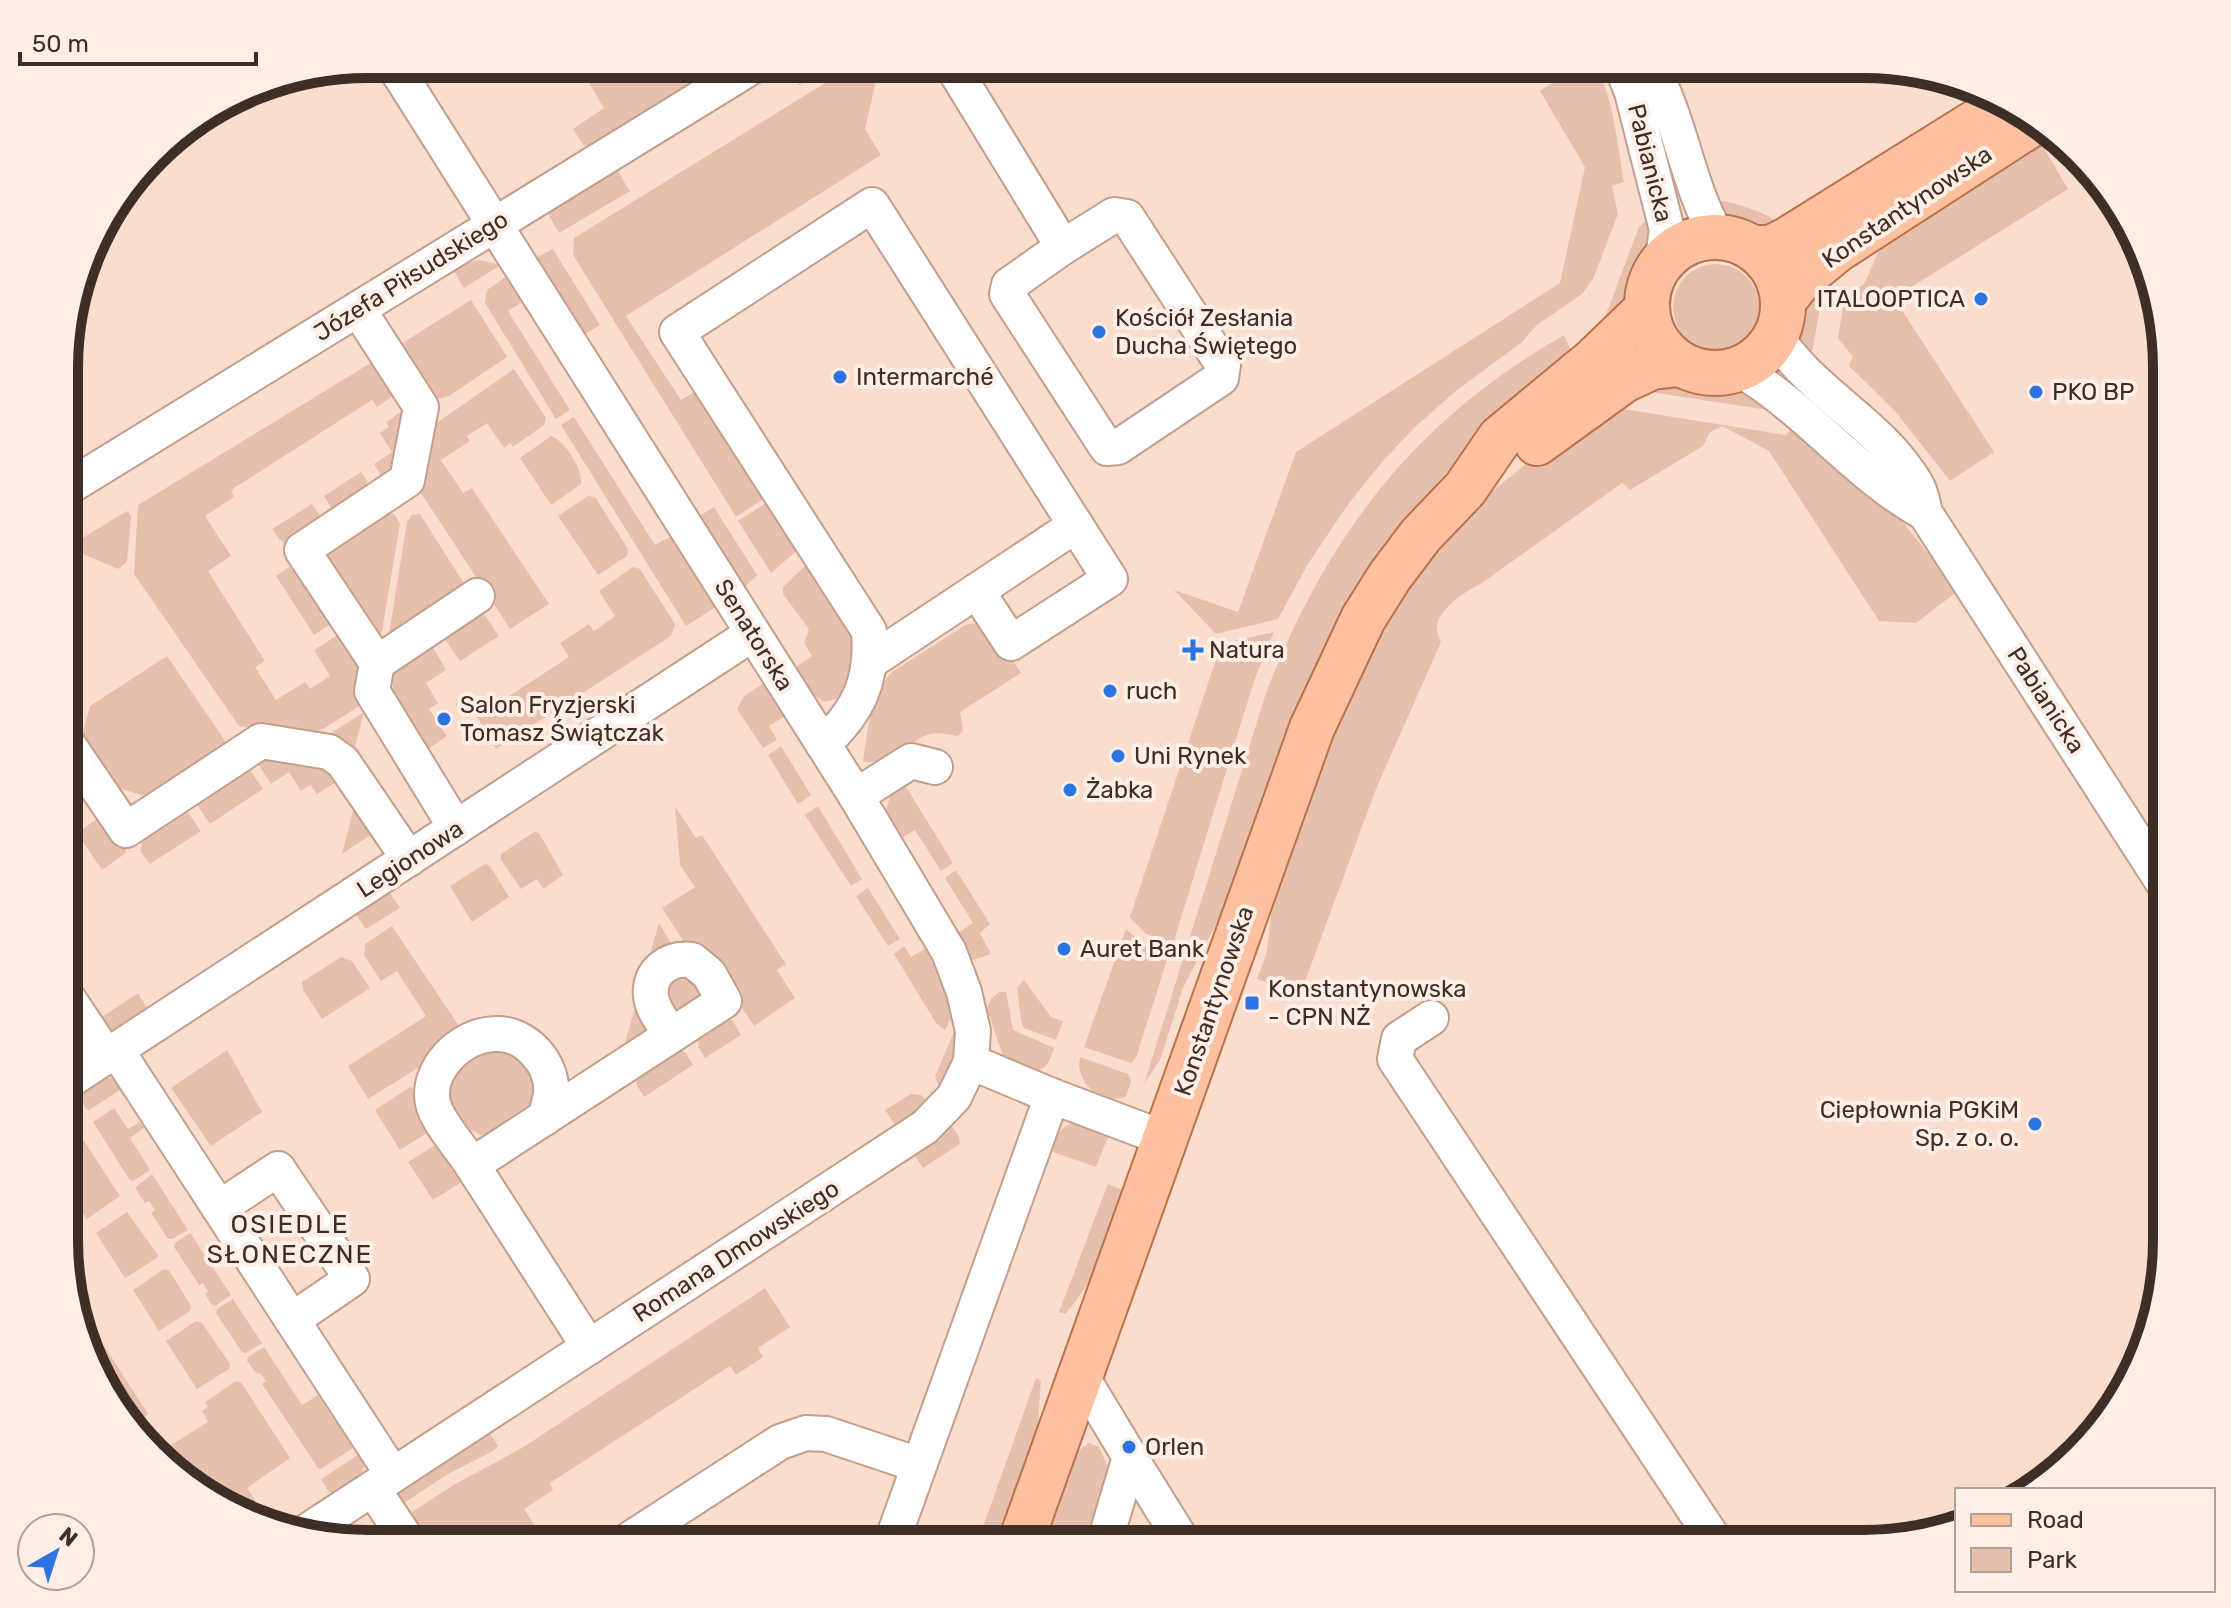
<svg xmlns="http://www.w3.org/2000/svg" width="2231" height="1608" viewBox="0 0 2231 1608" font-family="Rubik,sans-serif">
<rect width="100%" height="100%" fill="#fbddce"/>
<g fill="#e7c0ad">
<path d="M614 64H712L713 73 596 146H584L573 129 604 108 588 81Z"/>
<path d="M788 64H833L799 85 787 65Z"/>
<path d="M856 64H889L878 72 865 129 881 155 626 316 681 400 701 388 769 495 736 517 573 255 574 238Z"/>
<path d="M1572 65H1595C1614 98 1617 144 1624 182L1612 186 1618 214 1593 279 1582 294 1537 325 1521 343 1457 390 1416 426 1383 461 1349 503 1308 564 1278 619 1216 634 1174 590 1238 612 1296 452 1560 283 1585 167 1540 91 1561 77Z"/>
<path d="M2042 145 2068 189 1894 298 1994 452 1950 481 1895 411 1849 366 1853 357 1838 338 1843 307 1853 292 1864 284 1880 249Z"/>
<path d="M617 170 630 191 559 233 547 212Z"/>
<path d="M1711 200C1731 200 1774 215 1789 229 1746 232 1738 238 1711 200Z"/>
<path d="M1653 213 1651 251 1634 282 1632 295 1602 325 1639 227Z"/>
<path d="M553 249 600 325 584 335 535 258Z"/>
<path d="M480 260 501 265 464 288 454 271 470 262Z"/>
<circle cx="1716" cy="307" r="43"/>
<path d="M510 274 526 300 508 311 570 410 556 419 485 303 487 290Z"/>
<path d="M1824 286 1812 352 1808 361 1797 339 1799 307Z"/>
<path d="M471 300 507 357 449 396 439 399 427 397 396 347Z"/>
<path d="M1564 335 1574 357 1461 456 1412 513 1233 891 1183 988 1160 1060 1144 1084 1267 690C1329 532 1416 420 1564 335Z"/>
<path d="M382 356 403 389 377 407 372 400 231 490 234 497 205 516 231 556 208 571 265 661 255 667 276 700 305 682 310 689 330 676 314 650 344 631 371 676 364 703 323 729 300 736 239 726 134 574 138 505Z"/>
<path d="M514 369 546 418 544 425 513 447 510 443 504 448 487 423 467 436 470 441 441 460 463 493 472 488 549 604 510 629 419 490 428 429Z"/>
<path d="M1651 381 1694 388H1736L1748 391 1769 408 1761 409 1644 391Z"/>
<path d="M413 404 406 473 382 478 374 464 392 452 380 433 389 427 386 422Z"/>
<path d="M1617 408 1786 435 1794 426 1897 515 1958 591 1916 623 1879 621 1769 451 1722 426 1710 432 1703 446 1630 490 1622 483 1479 585C1465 591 1444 607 1438 621 1435 628 1438 636 1441 642L1376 789 1300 995 1257 979 1267 952 1275 882 1331 731 1389 614 1421 571 1496 488 1567 431Z"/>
<path d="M574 417 655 545 673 535 717 606 686 626 561 425Z"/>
<path d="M551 436C565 441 583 470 581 484L551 505 520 458Z"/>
<path d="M361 472 374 492 333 511 324 496Z"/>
<path d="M588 496 595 497 628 549 627 556 598 575 558 516Z"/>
<path d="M772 499 802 546 771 573 738 521Z"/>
<path d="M312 504 325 523 291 547 280 540 272 529Z"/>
<path d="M714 507 757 575 744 588 698 517Z"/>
<path d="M127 511 131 516 127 562 118 569 74 550 71 545Z"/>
<path d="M388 512 395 515 400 524 381 636 377 637 328 567 329 554 335 545Z"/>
<path d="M420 514 468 590 392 638 389 634 407 522 412 515Z"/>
<path d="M811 560 856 628 851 674 844 694 836 699 824 702 811 693 794 668 812 656 804 643 809 629 783 594V587Z"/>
<path d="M291 566 304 567 337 620 314 635 276 576Z"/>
<path d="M633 567 640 569 675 624 671 636 496 749 477 717 569 657 560 643 589 624 594 631 615 616 599 591Z"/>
<path d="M477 612 483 613 499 636 460 661 444 638Z"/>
<path d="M978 623 991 629 1021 673 960 712 963 731 958 736C949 735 935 731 927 735 900 746 897 763 863 762 867 732 871 694 892 672L965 625Z"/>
<path d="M1274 632 1254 681 1173 944 1146 934 1130 917 1221 644Z"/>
<path d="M431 644 446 670 426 683 438 703 429 709 447 736 425 751C413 732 378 687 399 665 408 657 421 650 431 644Z"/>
<path d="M167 656 228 745 147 797 116 787 82 735 90 706Z"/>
<path d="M764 683 785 716 769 726 777 740 763 748 737 709 744 696Z"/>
<path d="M364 712 354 750 327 742 328 735Z"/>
<path d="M781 746 811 795 798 804 768 755Z"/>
<path d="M269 749 346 776 317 794 310 785 301 791 289 772 271 784 255 759Z"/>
<path d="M249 769 263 789 210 824 194 800Z"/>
<path d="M903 782 953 863 941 871 915 830 898 840 885 813 891 794Z"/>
<path d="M355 803 381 828 342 854Z"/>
<path d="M675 806 696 838 702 835 786 964 777 970 795 998 754 1026 712 963 686 945 662 908 695 887 680 865Z"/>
<path d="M818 806 862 879 851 886 805 815Z"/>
<path d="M180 807 187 811 201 831 150 864 141 852 143 832Z"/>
<path d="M104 814 126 841V853L102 870 77 833Z"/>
<path d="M534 832 539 833 563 875 543 889 537 879 521 889 501 860V854Z"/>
<path d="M485 864 490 866 509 897 472 922 450 886Z"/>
<path d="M956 870 990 924 980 933 991 954 970 961 958 933 973 923 945 878Z"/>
<path d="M868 888 900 939 888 946 856 896Z"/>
<path d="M389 891 400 908 366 929 355 913Z"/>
<path d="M659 923 673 946 658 1024 620 1061Z"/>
<path d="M392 926 459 1026 455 1045 368 1099 348 1066 426 1016 397 971 381 981 364 955 365 944Z"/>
<path d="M1126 929 1147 947 1169 954 1136 1058 1131 1063 1084 1047Z"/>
<path d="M904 946 911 957 928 947 939 962 955 1010 945 1030 936 1023 894 954Z"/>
<path d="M341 957 352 961 370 988 322 1019 303 990 302 982Z"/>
<path d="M677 970 708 984 698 1011 675 1012 669 1007 663 986Z"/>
<path d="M1024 980 1051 1017 1063 1021 1056 1040 1024 1028 1021 1021 1017 988Z"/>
<path d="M999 992H1006L1013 1030 1054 1048C1050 1060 1048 1068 1035 1072L1008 1060 1002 1053 987 1009 991 999Z"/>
<path d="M138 993 148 1009 114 1031 106 1028 99 1019Z"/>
<path d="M725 1017 733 1021 741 1035 705 1058 698 1047 699 1036Z"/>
<path d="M957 1024 954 1068 940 1090 935 1077Z"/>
<path d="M83 1031 86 1039 82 1057 67 1066V1040Z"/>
<path d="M474 1047 519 1048 543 1103 493 1139C470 1133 440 1114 448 1085 451 1072 467 1057 474 1047Z"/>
<path d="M672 1049 685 1052 693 1065 644 1097 636 1084 639 1071Z"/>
<path d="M227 1050 262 1112 211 1146 171 1088Z"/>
<path d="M1080 1057 1128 1074 1131 1081 1126 1097C1102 1105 1074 1083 1080 1057Z"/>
<path d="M109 1078 116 1079 123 1088 88 1111 76 1094 100 1079Z"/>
<path d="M410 1087 415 1089 437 1124 435 1128 400 1150 375 1110Z"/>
<path d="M911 1094 921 1095 929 1103 897 1128 885 1110Z"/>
<path d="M114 1108 128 1129 140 1122 144 1128 130 1138 150 1170 133 1181 129 1179 93 1122Z"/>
<path d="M1080 1121 1104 1132 1108 1137 1096 1167 1050 1151C1055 1135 1063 1124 1080 1121Z"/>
<path d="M951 1125 959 1136 960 1144 923 1168 913 1153Z"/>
<path d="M78 1132 120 1196 87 1219 79 1207 73 1211 67 1201V1139Z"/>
<path d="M443 1140 468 1178 433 1200 408 1162Z"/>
<path d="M152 1174 188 1230 172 1239H168L151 1213 155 1210 149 1201 145 1203 135 1188Z"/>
<path d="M1108 1184 1128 1192C1111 1233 1096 1281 1065 1314L1059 1312Z"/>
<path d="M127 1212 158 1255 157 1258 125 1278 96 1233Z"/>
<path d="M190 1233 231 1295 215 1306 211 1304 205 1294 208 1292 203 1283 199 1285 174 1247 175 1243Z"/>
<path d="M164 1269 169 1270 191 1306 190 1311 159 1331 133 1290Z"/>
<path d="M765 1288 790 1327 758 1348 763 1357 736 1375 730 1366 550 1483 553 1490 524 1509 546 1543H424L406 1516 455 1484 522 1448Z"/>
<path d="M72 1296 148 1414 139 1420 160 1452 208 1422 202 1411 208 1407 205 1402 236 1381 241 1382 290 1458 247 1488 261 1509 249 1516 183 1481 105 1391Z"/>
<path d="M233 1299 262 1343 246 1353 242 1352 216 1313 217 1309Z"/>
<path d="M196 1321 202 1323 230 1364 229 1369 197 1389 166 1341Z"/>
<path d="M264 1347 302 1405 318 1395 353 1448 321 1469 318 1468 262 1384 266 1381 260 1373 257 1374 247 1361 248 1357Z"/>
<path d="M1036 1378 1041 1380 1037 1435 1003 1544H977Z"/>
<path d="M488 1430 498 1446 493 1451 448 1474 398 1507 395 1500 397 1490Z"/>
<path d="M1089 1443 1099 1447 1107 1465V1475L1092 1544H1038L1074 1454Z"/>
<path d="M358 1455 365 1465 358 1480 339 1493 329 1492 321 1479Z"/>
</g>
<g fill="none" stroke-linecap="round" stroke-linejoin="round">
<defs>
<g id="minor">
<path d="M951 64 1063 247"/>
<path d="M1621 65 1632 92 1667 230 1662 263"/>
<path d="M1650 65C1681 119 1686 182 1717 236"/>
<path d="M1114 215 1127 217 1223 365 1221 378 1118 447 1107 448 1007 294 1009 285 1063 247Z"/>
<path d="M358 309 421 407 407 480 302 550 377 663"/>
<path d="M1775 335C1811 393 1880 423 1916 484 1921 492 1923 504 1925 513L2166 887"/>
<path d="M1737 368C1807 408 1855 475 1925 513"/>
<path d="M67 488 756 64"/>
<path d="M871 661 1076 525"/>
<path d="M67 743 126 830 261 741 329 752 343 762 409 859"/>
<path d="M823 744C859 711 873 680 869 631L677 332 872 205 1110 579 1011 643 977 591"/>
<path d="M856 796 911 761 935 767"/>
<path d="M456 828 372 691 377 663 477 596"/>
<path d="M67 997 107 1057"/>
<path d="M1431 1018 1399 1039 1395 1059 1717 1544"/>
<path d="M117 1051 393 1475"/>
<path d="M971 1062 1052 1096 1166 1139"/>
<path d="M67 1082 752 634"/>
<path d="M472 1165C462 1149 436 1120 433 1103 426 1070 460 1035 495 1034 525 1032 554 1064 551 1094 550 1102 547 1110 545 1118"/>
<path d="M219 1208 278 1169 352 1279 292 1320"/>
<path d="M589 1347 472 1165 724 1001 709 974 692 960C670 957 648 971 651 996 652 1010 664 1023 671 1035"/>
<path d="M1080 1374 1130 1457 1104 1544"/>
<path d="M1130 1457 1184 1544"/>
<path d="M373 1489 409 1543"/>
<path d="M303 1534 925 1127 954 1097 971 1062 973 1031 964 992 949 952 856 796 393 64"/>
<path d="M624 1543 780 1442 806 1433 826 1434 919 1465"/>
<path d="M891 1544 1052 1096"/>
</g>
<g id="major">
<circle cx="1715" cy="305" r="68"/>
<path d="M1752 248H1771L1787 240 2005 104"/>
<path d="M1784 300 1800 280 1838 249 2036 121"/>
<path d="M1537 443 1624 380 1652 367 1679 364"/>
<path d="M1020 1544 1312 728 1363 619 1390 576 1421 535 1465 489 1500 438 1593 361 1647 309"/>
</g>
</defs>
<use href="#minor" stroke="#c29f8d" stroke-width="38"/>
<use href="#major" stroke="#b9734c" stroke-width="48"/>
<use href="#minor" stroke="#fff" stroke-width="34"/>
<use href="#major" stroke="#fdc1a0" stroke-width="44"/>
</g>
<g fill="#2c74e1" stroke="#fdeee6" stroke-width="3">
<circle cx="1981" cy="299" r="8"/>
<circle cx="1099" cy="332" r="8"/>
<circle cx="840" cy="377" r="8"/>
<circle cx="2036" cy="392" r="8"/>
<path d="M1189 638h8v8h8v8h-8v8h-8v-8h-8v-8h8z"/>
<circle cx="1110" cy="691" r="8"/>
<circle cx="444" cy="719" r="8"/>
<circle cx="1118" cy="756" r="8"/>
<circle cx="1070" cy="790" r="8"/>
<circle cx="1064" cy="949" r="8"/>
<rect x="1244" y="995" width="16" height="16" rx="4"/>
<circle cx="2035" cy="1124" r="8"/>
<circle cx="1129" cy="1447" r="8"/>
</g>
<g text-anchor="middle" stroke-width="8" stroke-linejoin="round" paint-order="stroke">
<g font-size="24" fill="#3d2f28" stroke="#fdeee6">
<text transform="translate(1650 163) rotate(76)" y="8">Pabianicka</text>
<text transform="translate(1907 207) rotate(-34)" y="8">Konstantynowska</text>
<text transform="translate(411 276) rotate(-32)" y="8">Józefa Piłsudskiego</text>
<text transform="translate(754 635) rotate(58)" y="8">Senatorska</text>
<text transform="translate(2046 700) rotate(57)" y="8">Pabianicka</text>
<text transform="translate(410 859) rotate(-33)" y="8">Legionowa</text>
<text transform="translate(1214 1001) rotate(-71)" y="8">Konstantynowska</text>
<text transform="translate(736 1251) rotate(-33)" y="8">Romana Dmowskiego</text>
</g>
<g font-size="24" fill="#3d2f28" stroke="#fdeee6" text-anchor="start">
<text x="1965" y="307" text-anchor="end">ITALOOPTICA</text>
<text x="1115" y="326">Kościół Zesłania<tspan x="1115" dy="28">Ducha Świętego</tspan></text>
<text x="856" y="385">Intermarché</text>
<text x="2052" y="400">PKO BP</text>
<text x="1209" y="658">Natura</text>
<text x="1126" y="699">ruch</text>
<text x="460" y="713">Salon Fryzjerski<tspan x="460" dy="28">Tomasz Świątczak</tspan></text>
<text x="1134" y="764">Uni Rynek</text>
<text x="1086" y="798">Żabka</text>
<text x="1080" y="957">Auret Bank</text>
<text x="1268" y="997">Konstantynowska<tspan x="1268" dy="28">- CPN NŻ</tspan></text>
<text x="2019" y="1118" text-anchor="end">Ciepłownia PGKiM<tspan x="2019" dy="28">Sp. z o. o.</tspan></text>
<text x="1145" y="1455">Orlen</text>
</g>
<g font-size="26" letter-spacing="2" fill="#3d2f28" stroke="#fdeee6">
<text x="290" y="1233">OSIEDLE<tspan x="290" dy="30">SŁONECZNE</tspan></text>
</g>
</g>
<path d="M0 0H2231V1608H0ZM368 78H1863A290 290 0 0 1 2153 368V1240A290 290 0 0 1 1863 1530H368A290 290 0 0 1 78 1240V368A290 290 0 0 1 368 78Z" fill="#fdeee6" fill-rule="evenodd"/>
<path fill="none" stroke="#3d2f28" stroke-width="10" d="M368 78H1863A290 290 0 0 1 2153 368V1240A290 290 0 0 1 1863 1530H368A290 290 0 0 1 78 1240V368A290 290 0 0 1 368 78Z"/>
<rect x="1955" y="1488" width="260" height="104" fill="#fdeee6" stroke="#b0a29a" stroke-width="2"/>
<rect x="1971" y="1514" width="40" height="12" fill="#fdc1a0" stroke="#b0a29a" stroke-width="2"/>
<text x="2027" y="1528" font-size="24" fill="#3d2f28">Road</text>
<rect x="1971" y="1548" width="40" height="24" fill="#e7c0ad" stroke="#b0a29a" stroke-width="2"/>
<text x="2027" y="1568" font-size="24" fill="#3d2f28">Park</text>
<g transform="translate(56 1552) rotate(39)"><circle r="38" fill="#fdeee6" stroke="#b0a29a" stroke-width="2"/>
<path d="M0-6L14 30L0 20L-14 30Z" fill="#2c74e1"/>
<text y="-12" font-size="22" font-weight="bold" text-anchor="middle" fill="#3d2f28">N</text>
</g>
<path d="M20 52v12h236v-12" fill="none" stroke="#3d2f28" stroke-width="4"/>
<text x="32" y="52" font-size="24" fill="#3d2f28" stroke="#fdeee6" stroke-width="6" paint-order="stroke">50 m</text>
</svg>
